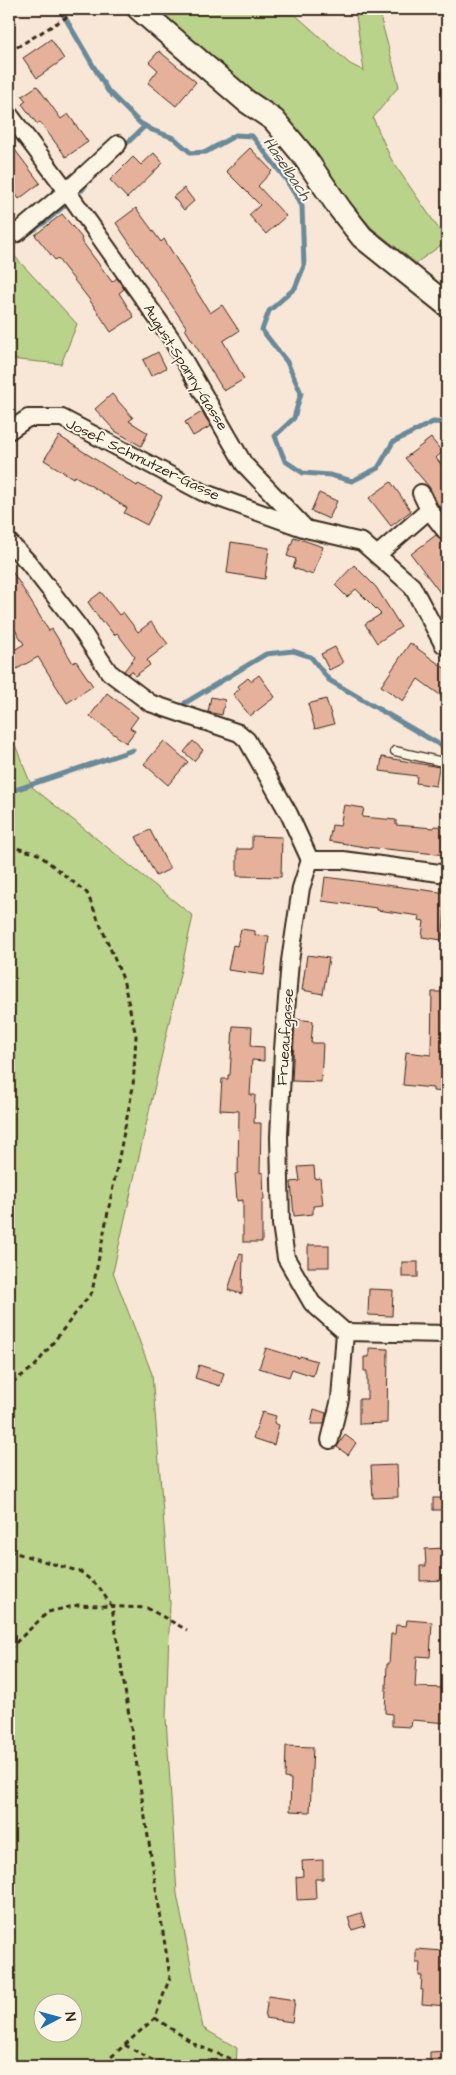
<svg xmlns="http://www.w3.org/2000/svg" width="456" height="2075" viewBox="0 0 456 2075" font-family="'Architects Daughter',sans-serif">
<rect width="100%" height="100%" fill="#f8e7d6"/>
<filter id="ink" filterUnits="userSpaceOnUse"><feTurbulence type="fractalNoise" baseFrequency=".02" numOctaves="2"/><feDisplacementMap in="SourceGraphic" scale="10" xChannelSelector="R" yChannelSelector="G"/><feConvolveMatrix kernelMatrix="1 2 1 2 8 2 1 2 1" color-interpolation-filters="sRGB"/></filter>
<g filter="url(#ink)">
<g fill="#bad38a" stroke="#7a7e54" fill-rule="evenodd">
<path d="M156 9H289L350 64 364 71 355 9H378L399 86 373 118 391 159 447 241 416 263 373 229 247 86Z"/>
<path d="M9 250 77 324 61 364 9 359Z"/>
<path d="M9 730 32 787 193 916 113 1272 152 1374 170 1602 166 1718 177 1894 203 2028 237 2048 236 2066H9ZM42 2002H72V2032H42Z"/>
</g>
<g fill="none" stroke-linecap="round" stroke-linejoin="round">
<g stroke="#6a8a99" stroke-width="5">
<path d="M60 9 108 91 140 123 152 130 174 138 191 153 206 152 236 135 252 136 285 178 302 206 304 266 295 288 269 311 262 330 287 362 301 393 294 418 275 436 285 461 303 473 330 475 352 481 378 468 393 442 433 422 447 423"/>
<path d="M122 148 145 126"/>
<path d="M82 190 89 180"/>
<path d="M9 247 45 222 65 205"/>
<path d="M185 703 266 654 293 651 311 657 329 680 447 749"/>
<path d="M9 792 133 750"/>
</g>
</g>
<g fill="#e6b19a" stroke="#3b2a1e">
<path d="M51 39 64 59 37 78 23 58Z"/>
<path d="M159 51 196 82 176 106 148 83 158 70 149 62Z"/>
<path d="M37 86 61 119 68 114 88 142 66 157 40 122 37 124 22 104 26 101 22 96Z"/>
<path d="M9 142 40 183 19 199 9 185Z"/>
<path d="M250 148 272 171 258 186 286 216 266 234 249 215 260 205 226 171Z"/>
<path d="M154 153 163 163 127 198 110 180 133 157 141 165Z"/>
<path d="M184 188 194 201 184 210 173 197Z"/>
<path d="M136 208 161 242 164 239 210 313 222 305 239 331 223 341 244 379 224 391 185 329 187 328 116 223Z"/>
<path d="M62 214 82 238 81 240 112 282 117 278 124 289 119 293 134 317 111 332 89 299 57 258 55 260 35 235Z"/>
<path d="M158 352 166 368 151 376 143 360Z"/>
<path d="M112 394 133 418 129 421 148 433 141 446 115 431 95 409Z"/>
<path d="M202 412 211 426 193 436 185 422Z"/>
<path d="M59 436 137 486 138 484 162 496 147 525 124 513 127 508 75 476 73 478 44 460Z"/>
<path d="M431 438 442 452 436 458 447 472V516L437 503 430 488 405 458Z"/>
<path d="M391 482 411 511 391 526 369 498Z"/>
<path d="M319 493 337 501 329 519 311 511Z"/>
<path d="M436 535 443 542 447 543V602L411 554Z"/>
<path d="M294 537 323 547 313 575 293 568 296 559 287 556Z"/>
<path d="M231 542 269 548 265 579 227 573Z"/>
<path d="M354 565 376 587 401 627 377 643 365 624 381 614 356 589 347 597 335 585Z"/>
<path d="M9 566 49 631 52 629 73 663 76 661 93 686 67 703 38 657 15 670 9 659V653L24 644 9 620Z"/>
<path d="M101 592 119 615 123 612 138 632 151 622 168 644 147 660 150 665 135 676 132 671 128 674 124 671 135 657 117 633 114 635 104 622 102 623 88 602Z"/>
<path d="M410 643 447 670V700L418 679 403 701 381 686Z"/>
<path d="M335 647 343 663 329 670 321 654Z"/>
<path d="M259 675 275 697 250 716 233 694 240 689 238 686 248 678 251 681Z"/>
<path d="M107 693 138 717 130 728 135 731 126 743 90 716Z"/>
<path d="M211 697 225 700 222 715 208 712Z"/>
<path d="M326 699 334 724 315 729 308 704Z"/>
<path d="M164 741 188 762 168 785 144 764Z"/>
<path d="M193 741 203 750 194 761 184 752Z"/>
<path d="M382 757 439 767 436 786 416 783 417 776 380 771Z"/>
<path d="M344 805 364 808 362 817 396 820V825L434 828V826L447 827V855L365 847 329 841 332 825 340 826Z"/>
<path d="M150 830 170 869 156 876 136 837Z"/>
<path d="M252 836 282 837 281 877 237 876V849H252Z"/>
<path d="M325 877 447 893 442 940 422 937 424 921 419 920 420 916 377 910V908L322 901Z"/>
<path d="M241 929 255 931V935L269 936 264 975 228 970 233 945 237 946Z"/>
<path d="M307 955 329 958 323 994 302 990Z"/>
<path d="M432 992H447V1092L433 1091V1088L403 1085 406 1052 431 1055Z"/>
<path d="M295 1019 313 1021 311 1043H323L321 1082 292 1081Z"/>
<path d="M233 1026 252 1027 251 1046 264 1047V1061L252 1060 250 1095H255L254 1123H261L260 1173 263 1172 264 1200H262V1242H243V1200L237 1201 235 1174 238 1173 239 1111 220 1110 222 1079H228V1075H230Z"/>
<path d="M314 1166 315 1179 320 1178 323 1205 313 1206V1214L294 1216 291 1182 300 1181 298 1167Z"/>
<rect x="308" y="1245" width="21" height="22"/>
<path d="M240 1253 243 1254 242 1294 228 1290Z"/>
<rect x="402" y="1262" width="16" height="15"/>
<path d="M369 1289 393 1290 392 1316 368 1315Z"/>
<path d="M266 1348 299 1358 300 1356 317 1361 313 1376 292 1369 289 1377 259 1368Z"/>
<path d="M369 1348 388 1349 387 1423 359 1424V1399H367V1371H364V1357H369Z"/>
<path d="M199 1365 224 1373 220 1386 195 1378Z"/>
<path d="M314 1409 326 1413 324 1424H311Z"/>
<path d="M262 1412 276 1416 274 1423 279 1425 274 1445 253 1438Z"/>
<path d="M345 1435 356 1443 348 1455 337 1447Z"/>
<path d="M397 1465 398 1497 373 1498 371 1466Z"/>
<rect x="433" y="1498" width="14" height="12"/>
<path d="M447 1548V1580L420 1581V1566H426L425 1549Z"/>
<path d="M407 1620 432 1622 430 1657 417 1656 415 1687 447 1688V1723L412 1720 411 1727 392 1726V1714L385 1713 387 1664H389L391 1634H395L396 1625 406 1626Z"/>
<path d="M286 1746 313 1747 310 1812 290 1811 291 1779 285 1778Z"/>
<path d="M323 1860V1879H315L316 1899 297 1900 296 1877 303 1876 302 1861Z"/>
<path d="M361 1913 365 1926 352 1930 348 1917Z"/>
<path d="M416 1949 444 1951 443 1964 447 1965 446 1978H447V2006L422 2004 423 1990H421L422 1976H419L420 1963H416Z"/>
<path d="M268 1996 295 2000 292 2022 265 2018Z"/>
<path d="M447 2051V2066H430V2052Z"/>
</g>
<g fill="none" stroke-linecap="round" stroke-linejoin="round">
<defs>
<g id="lane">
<path d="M395 751 447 763"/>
<path d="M249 2064 262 2066"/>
</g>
<g id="street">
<path d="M9 114 67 191 171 338 244 464 306 529 362 542 412 586 443 644 447 647"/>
<path d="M9 228 17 233 67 191 118 144"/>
<path d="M9 431 28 418H62L202 492 303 528"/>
<path d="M421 493 429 510 447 533"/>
<path d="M9 542 28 562 79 627 109 672 150 703 239 733 247 740 289 814 310 860"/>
<path d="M377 555 429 510"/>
<path d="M345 1332 312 1303 286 1258 281 1224 279 1137 283 1050 290 961 301 888 310 860H343L447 874"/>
<path d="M330 1440 340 1399 345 1332 447 1334"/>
</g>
<path id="secondary" d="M139 9 246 101 274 120 303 155 340 209 362 237 447 305"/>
</defs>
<use href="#lane" stroke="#3b2a1e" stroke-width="11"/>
<use href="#street" stroke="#3b2a1e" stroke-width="20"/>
<use href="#secondary" stroke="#3b2a1e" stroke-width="26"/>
<g stroke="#3b2a1e" stroke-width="3" stroke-dasharray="5 4" stroke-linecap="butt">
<path d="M9 52 80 9"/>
<path d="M9 846 38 854 87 893 123 979 136 1036 133 1087 92 1292 35 1366 9 1385"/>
<path d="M9 1551 81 1572 99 1587 112 1607 170 1977 155 2018 110 2058V2066"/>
<path d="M9 1649 48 1612 78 1605 147 1608 187 1630"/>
<path d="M155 2018 196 2045 238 2062"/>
<path d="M125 2045 152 2060 185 2066"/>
</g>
<use href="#lane" stroke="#fcf5e5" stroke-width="8"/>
<use href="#street" stroke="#fcf5e5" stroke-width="16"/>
<use href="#secondary" stroke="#fcf5e5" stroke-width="22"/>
</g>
</g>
<g text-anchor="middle" stroke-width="4" stroke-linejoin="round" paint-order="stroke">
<g font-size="15" fill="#3b2a1e" stroke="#fcf5e5">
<text transform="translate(186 367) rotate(58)" y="5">August-Spanny-Gasse</text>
<text transform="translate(143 459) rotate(26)" y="5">Josef Schmutzer-Gasse</text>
<text transform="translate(285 1037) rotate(-86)" y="5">Frueaufgasse</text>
</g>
<g font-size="16" font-style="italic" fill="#4f5251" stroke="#fcf5e5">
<text transform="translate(288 168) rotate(56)" y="6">Haselbach</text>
</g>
</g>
<rect width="456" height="2075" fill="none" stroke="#fcf5e5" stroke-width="30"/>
<rect x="15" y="15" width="426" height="2045" fill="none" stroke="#3b2a1e" stroke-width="2" filter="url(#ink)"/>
<g transform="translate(58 2018) rotate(84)"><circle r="24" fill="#fcf5e5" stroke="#afa495"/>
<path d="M0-4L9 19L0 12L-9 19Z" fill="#1f6fb2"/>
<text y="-8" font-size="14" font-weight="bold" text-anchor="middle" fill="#3b2a1e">N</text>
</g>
</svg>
